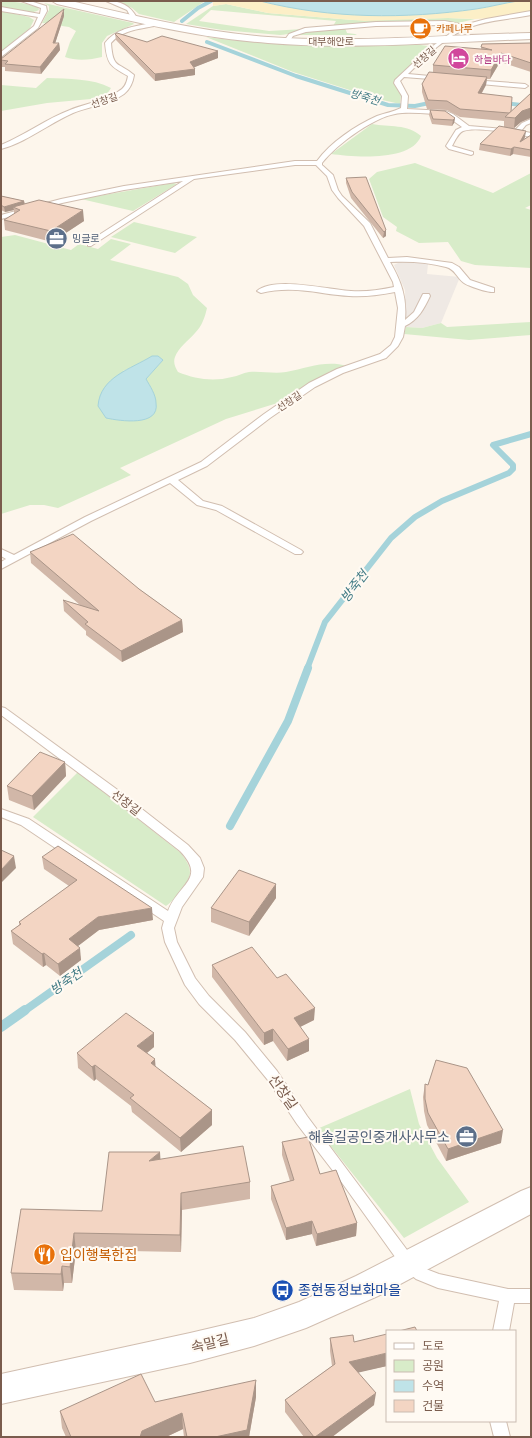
<svg xmlns="http://www.w3.org/2000/svg" width="532" height="1438" viewBox="0 0 532 1438" font-family="Poppins,'Noto Sans KR',sans-serif">
<rect width="100%" height="100%" fill="#fdf6ec"/>
<path fill="#efe9e4" d="M402 261 428 264 427 274 460 277 441 323 422 328 406 327 405 290 394 265Z"/>
<g fill="#d8ecc9" fill-rule="evenodd">
<path d="M1 1C14 1 25 3 38 7L39 10C30 16 11 9 1 8Z"/>
<path d="M117 1H205L174 22 139 14 132 8Z"/>
<path d="M44 3 133 23 134 24 107 36 102 43V57C90 60 76 61 65 57L70 42 76 31 69 27 42 23 49 10V6Z"/>
<path d="M226 4 268 13 353 20 448 18 475 19 458 23 333 26 336 21 211 10 199 21 269 31 304 29C295 31 289 35 280 35L222 30 186 24 213 6Z"/>
<path d="M1 11 29 17 34 20 30 28 1 52Z"/>
<path d="M345 28 347 33 355 34 357 35H298L305 31Z"/>
<path d="M206 37C275 46 344 46 414 44L428 46 430 48 395 81 394 84 401 95 400 104 378 99 293 72Z"/>
<path d="M47 78C68 79 92 78 111 88L107 94 91 99 47 103 1 111V85L36 88Z"/>
<path d="M372 124C389 127 408 124 421 136 411 162 354 157 331 154Z"/>
<path d="M415 163 493 193 531 173V205L525 208 531 210V268L475 265 461 261 448 242 419 243 396 231 397 227 383 217 369 179 377 172Z"/>
<path d="M173 183 177 184 133 211 81 199Z"/>
<path d="M134 222 197 237 175 253 111 237Z"/>
<path d="M15 235 71 250 79 244 98 249 111 239 131 244 110 260 178 277 188 284 193 295 207 308C205 317 202 326 195 333 189 340 178 348 175 357 173 362 175 367 178 372 195 379 213 382 232 377 238 376 243 373 249 372 262 371 274 374 286 372 308 368 325 360 347 366L329 372 284 401 226 419 120 468 131 475 58 508 44 505H30L1 514V237ZM162 361 146 379 123 371 140 364Z"/>
<path d="M531 322V335L469 340 404 334 406 327 422 328 441 323 447 327Z"/>
<path d="M78 772 181 853C185 859 190 865 190 873 189 882 173 902 166 906L33 817Z"/>
<path d="M410 1089 419 1124 437 1158 469 1202 404 1238 317 1129Z"/>
</g>
<path fill="#fcefc7" d="M215 1H260L271 4 384 16 412 15 477 9 516 1H531V11L494 18 475 19 448 18 365 21 268 13 226 4 213 6V2Z"/>
<g fill="#bfe3e8" stroke="#a5d3da">
<path d="M260 1H518C504 3 490 7 476 9 405 19 331 19 260 1Z"/>
<path d="M152 356H158L163 360 146 379C150 386 156 395 156 403 160 427 120 421 106 418L98 406C100 377 131 369 152 356Z"/>
</g>
<g fill="none" stroke-linecap="round" stroke-linejoin="round">
<g stroke="#a5d3da" stroke-width="4">
<path d="M182 21 198 8 211 1"/>
<path d="M207 42 296 76 388 105 415 106 434 102"/>
<path d="M503 103 531 106"/>
</g>
<path stroke="#a5d3da" stroke-width="6" d="M307 669 325 622 391 538 415 517 442 501 509 473 513 469V465L493 445 531 434"/>
<g stroke="#a5d3da" stroke-width="8">
<path d="M230 826 288 721 308 668"/>
<path d="M24 1011 131 935"/>
</g>
<path stroke="#a5d3da" stroke-width="10" d="M1 1027 25 1010"/>
<defs>
<g id="service">
<path d="M21 1H30L46 6 47 11 38 28 1 57V52L34 26 38 17 1 11V7L40 14 41 8Z"/>
<path d="M106 1C121 1 130 5 137 18L132 19 127 10Z"/>
<path d="M531 11V15C511 19 489 20 470 27 446 36 426 56 408 74L441 77 444 79 443 80 404 77 400 81 408 96 407 109 446 111 453 114 469 126 515 130 522 123 531 119V123L526 125 521 131 531 133V137C518 134 475 126 463 131 458 133 455 141 452 146L473 152V154L471 155 449 149 446 146 456 130 462 127 445 115C431 114 416 112 402 113 377 114 337 144 322 163V165L333 175 338 190 342 196 370 223 388 258 407 257 452 263 459 267 470 280 494 288V292C489 293 468 286 464 283 457 278 455 269 446 267 428 262 408 261 390 262 401 281 407 297 405 320L414 312 423 294H429L430 296C424 309 418 320 405 326L403 337 398 346 386 358 343 373 315 387 270 418 207 466 178 480 203 501 222 506 301 550 303 552 301 554H295L216 510 197 505 170 483 91 521 1 569V562L6 559 1 556V549L14 555 85 517 201 462 264 414 309 383 337 369 380 354 391 345 395 337 398 308 395 292C380 295 365 297 349 296 318 294 293 285 261 293L257 291C275 276 329 290 351 291 366 292 380 290 394 287L393 282 364 226 338 198 332 190 327 176 316 165H295L194 179 91 246H88V242L183 181 124 190 62 203 1 219V215L61 199 124 186 295 161H317C331 142 355 126 377 116 385 113 393 112 401 108L402 96 394 83 395 80 426 51 459 27 445 25 376 26 306 32 293 36 289 42H285L284 41 289 34 305 28 376 22 445 21 464 25 486 19Z"/>
<path d="M157 22 159 23V25C142 29 123 29 111 43 113 70 118 61 134 75 133 82 130 89 124 94 109 105 90 106 73 113 48 124 27 142 1 149V145C25 135 46 119 70 110 86 103 104 102 119 91 125 88 127 82 128 76 110 66 107 64 105 43 117 27 138 26 157 22Z"/>
<path d="M472 80 525 84 528 86 525 88 470 83 469 82Z"/>
<path d="M1 707 5 708 115 788 188 845 200 858 204 868 203 877 182 907 174 928 177 942 195 978 209 996 245 1032 277 1071 307 1116 413 1258 426 1269 439 1274 508 1289H531V1303H514L509 1331H493L499 1301 438 1288 416 1279 403 1268 340 1180 297 1124 267 1079 235 1040 199 1004 185 985 165 942 162 928 164 921 21 825 1 817V809L29 819 168 911C178 884 207 879 180 851L107 794 1 715Z"/>
<path d="M490 1421H506L510 1437H494Z"/>
</g>
<g id="tertiary">
<path d="M52 1H71C136 16 201 32 268 37 355 43 443 35 531 33V39C444 42 355 50 268 43 196 38 127 20 57 4Z"/>
<path d="M531 1187V1214L378 1296 306 1328 254 1346 190 1363 1 1404V1374L190 1333 254 1318 299 1302 356 1276 521 1191Z"/>
</g>
</defs>
<use href="#service" stroke="#d1beb0" stroke-width="2"/>
<use href="#tertiary" stroke="#d1beb0" stroke-width="2"/>
<use href="#service" fill="#fff" fill-rule="evenodd"/>
<use href="#tertiary" fill="#fff" fill-rule="evenodd"/>
</g>
<g fill="#d1b7a8">
<path d="M64 16 55 43H59L60 50 41 74 5 71V67H1V59Z"/>
<path d="M115 34 147 42 218 51V58L194 67 195 75 155 81 116 40Z"/>
<path d="M531 43V72L500 62 490 79H487L486 85 482 93 511 112 531 93V118L521 122 514 128 525 137 524 139 531 135V157L513 154 510 156 479 150 480 144 504 127V121L460 117 447 110 427 109 422 92V84L433 73V65L481 49 482 44Z"/>
<path d="M430 110 455 118 454 123 452 126 432 124 429 115Z"/>
<path d="M346 178 386 230V236L383 238 351 198 346 183Z"/>
<path d="M1 196 24 201 25 204 84 221 52 242 5 230 4 220 14 214V210L5 212 1 210Z"/>
<path d="M30 552 139 589 182 620 183 632 122 662 86 635V631L64 611 63 600 80 605 31 563Z"/>
<path d="M65 762 66 776 34 810 9 800 7 786Z"/>
<path d="M42 857 153 920 99 930 78 946 81 960 60 976 46 965 43 967 13 944 11 931 19 925V922L69 886 44 869Z"/>
<path d="M276 898 249 936 211 922V908Z"/>
<path d="M212 965 277 978 314 1020 300 1027 309 1051 287 1061 273 1041 264 1045 212 977Z"/>
<path d="M154 1047 147 1053 155 1067 212 1110V1125L181 1152 132 1112 131 1106 96 1079 94 1081 78 1068 77 1053Z"/>
<path d="M425 1084 501 1143 446 1161 427 1125 424 1111 423 1097Z"/>
<path d="M282 1142 320 1174 357 1223 356 1236 316 1246 312 1234 286 1240 271 1199V1186L290 1181 282 1155Z"/>
<path d="M160 1159 250 1182V1199L182 1210 181 1252 76 1250 72 1283H64L63 1291 14 1290 11 1273 102 1211Z"/>
<path d="M330 1338 354 1342 387 1366 358 1372 374 1405 332 1437H304L285 1412V1400L332 1366 330 1351Z"/>
<path d="M256 1397 249 1437H184L183 1429 166 1437H66L62 1428 60 1411 155 1402Z"/>
</g>
<g fill="#aa9588">
<path d="M64 9V16L53 50V43Z"/>
<path d="M59 43 60 50 41 74 40 67Z"/>
<path d="M218 51V58L190 69V62Z"/>
<path d="M501 53 500 62 490 79 491 70Z"/>
<path d="M195 69V75L155 81V74Z"/>
<path d="M487 77 486 85 477 101 478 93Z"/>
<path d="M531 108 530 118 521 122 514 128 515 118 522 111Z"/>
<path d="M455 118 454 123 452 126 453 120Z"/>
<path d="M526 131 525 137 519 149 520 142Z"/>
<path d="M514 147 513 154 510 156 511 149Z"/>
<path d="M24 201 25 207H13L14 210 5 212 4 207Z"/>
<path d="M83 210 84 221 52 242 51 231Z"/>
<path d="M386 230V236L383 238 384 232Z"/>
<path d="M182 620 183 632 122 662 121 651Z"/>
<path d="M65 762 66 776 34 810 32 796Z"/>
<path d="M14 856 16 868 1 883V870Z"/>
<path d="M276 884V898L249 936V922Z"/>
<path d="M152 908 153 920 99 930 70 952 69 939 98 917Z"/>
<path d="M80 948 81 960 60 976 58 964Z"/>
<path d="M44 953 46 965 43 967 42 954Z"/>
<path d="M315 1008 314 1020 294 1030V1018Z"/>
<path d="M273 1029V1041L264 1045V1033Z"/>
<path d="M154 1033V1047L138 1060 137 1046Z"/>
<path d="M309 1039V1051L287 1061 288 1049Z"/>
<path d="M155 1059 156 1073 151 1063Z"/>
<path d="M95 1065 96 1079 94 1081 92 1067Z"/>
<path d="M212 1110V1125L181 1152 180 1138Z"/>
<path d="M503 1130 501 1143 446 1161 448 1149Z"/>
<path d="M160 1152 161 1169 149 1161Z"/>
<path d="M181 1193 182 1210 181 1252 180 1235Z"/>
<path d="M312 1221V1234L286 1240V1228Z"/>
<path d="M357 1223 356 1236 316 1246 317 1234Z"/>
<path d="M74 1233 76 1250 72 1283 70 1267Z"/>
<path d="M62 1266 64 1283 63 1291 61 1274Z"/>
<path d="M387 1353V1366L348 1375 349 1362Z"/>
<path d="M256 1380V1397L249 1437H215Z"/>
<path d="M376 1393 374 1405 332 1437H315Z"/>
<path d="M182 1413 183 1429 166 1437H140L142 1431Z"/>
</g>
<g fill="#f3d5c3" stroke="#aa9588">
<path d="M64 9 53 43H59L40 67 5 64 8 61 1 60V59Z"/>
<path d="M117 33 147 42 162 36 218 51 190 62 195 69 155 74 115 34Z"/>
<path d="M531 43V63L501 53 491 70 433 65 445 46 492 50 481 47 482 44Z"/>
<path d="M429 72 487 77 478 93 512 97 511 112 509 113 460 109 447 101 428 100 422 84Z"/>
<path d="M531 93V108L522 111 515 118 505 117Z"/>
<path d="M430 110 445 111 455 118 453 120 433 119Z"/>
<path d="M499 126 526 131 520 142 531 135V150L514 147 511 149 480 144Z"/>
<path d="M366 177 386 230 384 232 352 192 346 178Z"/>
<path d="M1 196 24 201 4 207 1 205Z"/>
<path d="M39 200 83 210 51 231 4 220 20 210 13 207Z"/>
<path d="M73 534 139 589 182 620 121 651 85 624 88 622 63 600 99 611 30 552Z"/>
<path d="M40 752 65 762 32 796 7 786Z"/>
<path d="M58 846 152 908 98 917 69 939 80 948 58 964 44 953 42 954 11 931 21 924 19 922 77 880 42 857Z"/>
<path d="M1 850 14 856 1 870Z"/>
<path d="M239 870 276 884 249 922 211 908Z"/>
<path d="M252 947 277 978 286 974 315 1008 294 1018 309 1039 288 1049 273 1029 264 1033 212 965Z"/>
<path d="M126 1013 154 1033 137 1046 155 1059 151 1063 212 1110 180 1138 130 1098 134 1095 95 1065 92 1067 77 1053Z"/>
<path d="M436 1060 467 1068 503 1130 448 1149 428 1113 425 1099V1084L428 1085Z"/>
<path d="M308 1137 320 1174 336 1170 357 1223 317 1234 312 1221 286 1228 271 1186 294 1180 282 1142Z"/>
<path d="M243 1146 250 1182 181 1193 180 1235 74 1233 70 1267 62 1266 61 1274 11 1273 21 1209 102 1211 109 1152H160L149 1161Z"/>
<path d="M415 1327 417 1331H399Z"/>
<path d="M387 1334V1353L349 1362 376 1393 315 1437H314L285 1400 335 1364 330 1338 353 1335 354 1342Z"/>
<path d="M141 1374 155 1402 256 1380 247 1430 215 1437H187L182 1413 142 1431 140 1437H71L60 1411Z"/>
</g>
<defs>
<symbol id="cafe-disc" viewBox="-11 -11 22 22"><circle r="9.5" fill="#e8710a" stroke="#fffaf3"/><path d="M-5.5-4.5H6V0H3Q3 3.5 0 3.5H-2.5Q-5.5 3.5-5.5 0ZM3-3.2v2h1.7v-2ZM-6 4.5H4V6H-6Z" fill="#fff"/></symbol>
<symbol id="hotel-disc" viewBox="-11 -11 22 22"><circle r="9.5" fill="#d1479c" stroke="#fffaf3"/><path d="M-6-4.5h1.5V1H6V5H4.5V3h-9V5H-6ZM-4 0a1.8 1.8 0 1 1 3.6 0ZM.5 0V-2.5h3Q6-2.5 6 0Z" fill="#fff"/></symbol>
<symbol id="office-disc" viewBox="-11 -11 22 22"><circle r="9.5" fill="#5c6f8a" stroke="#fffaf3"/><path d="M-6-3h4V-5.5h4V-3h4V5H-6ZM-1-4.5V-3h2v-1.5ZM-6 0V1H6V0Z" fill="#fff"/></symbol>
<symbol id="restaurant-disc" viewBox="-11 -11 22 22"><circle r="9.5" fill="#e8710a" stroke="#fffaf3"/><path d="M-5-6h1v4h1v-4h1v4h1v-4h1v5L-1.5 .5V6h-2V.5L-5-1ZM5-6V6H3V1.5H1.5Q1.5-4 5-6Z" fill="#fff"/></symbol>
<symbol id="bus-disc" viewBox="-11 -11 22 22"><circle r="9.5" fill="#1a4fb4" stroke="#fffaf3"/><path d="M-5-6H5V4H4V6H2V4H-2V6H-4V4H-5ZM-3.5-4V0h7V-4ZM-3.5 1.2v1.5H-2V1.2ZM2 1.2v1.5H3.5V1.2Z" fill="#fff"/></symbol>
</defs>
<g fill-rule="evenodd">
<use href="#cafe-disc" x="408" y="16" width="25" height="25"/>
<use href="#hotel-disc" x="446" y="46" width="25" height="25"/>
<use href="#office-disc" x="44" y="226" width="25" height="25"/>
<use href="#office-disc" x="454" y="1124" width="25" height="25"/>
<use href="#restaurant-disc" x="32" y="1242" width="25" height="25"/>
<use href="#bus-disc" x="270" y="1278" width="25" height="25"/>
</g>
<g text-anchor="middle" stroke-width="4" stroke-linejoin="round" paint-order="stroke">
<g font-size="10" fill="#c56008" stroke="#fffaf3" text-anchor="start">
<text x="436" y="32">카페나루</text>
</g>
<g font-size="10" fill="#7a5c4d" stroke="#fffaf3">
<text x="331" y="45">대부해안로</text>
<text transform="translate(424 57) rotate(-41)" y="4">선창길</text>
<text transform="translate(104 100) rotate(-19)" y="4">선창길</text>
<text transform="translate(289 401) rotate(-34)" y="4">선창길</text>
</g>
<g font-size="10" fill="#b23c85" stroke="#fffaf3" text-anchor="start">
<text x="474" y="63">하늘바다</text>
</g>
<g font-size="10" fill="#4e5e75" stroke="#fffaf3" text-anchor="start">
<text x="72" y="242">밍글로</text>
</g>
<g font-size="11" font-style="italic" fill="#437c86" stroke="#fffaf3">
<text transform="translate(365 97) rotate(17)" y="4">방죽천</text>
</g>
<g font-size="12" fill="#7a5c4d" stroke="#fffaf3">
<text transform="translate(126 803) rotate(38)" y="4">선창길</text>
</g>
<g font-size="13" font-style="italic" fill="#437c86" stroke="#fffaf3">
<text transform="translate(354 586) rotate(-52)" y="5">방죽천</text>
<text transform="translate(66 981) rotate(-35)" y="5">방죽천</text>
</g>
<g font-size="14" fill="#7a5c4d" stroke="#fffaf3">
<text transform="translate(283 1092) rotate(55)" y="5">선창길</text>
<text transform="translate(210 1343) rotate(-14)" y="5">속말길</text>
</g>
<g font-size="14" fill="#4e5e75" stroke="#fffaf3" text-anchor="end">
<text x="450" y="1142">해솔길공인중개사사무소</text>
</g>
<g font-size="14" fill="#c56008" stroke="#fffaf3" text-anchor="start">
<text x="60" y="1260">입이행복한집</text>
</g>
<g font-size="14" fill="#164399" stroke="#fffaf3" text-anchor="start">
<text x="298" y="1295">종현동정보화마을</text>
</g>
</g>
<rect width="532" height="1438" fill="none" stroke="#7a5c4d" stroke-width="4"/>
<rect x="386" y="1330" width="130" height="92" fill="#fffaf3" stroke="#cabbb1"/>
<rect x="394" y="1343" width="20" height="6" fill="#ffffff" stroke="#cabbb1"/>
<text x="422" y="1350" font-size="12" fill="#7a5c4d">도로</text>
<rect x="394" y="1360" width="20" height="12" fill="#d8ecc9" stroke="#cabbb1"/>
<text x="422" y="1370" font-size="12" fill="#7a5c4d">공원</text>
<rect x="394" y="1380" width="20" height="12" fill="#bfe3e8" stroke="#cabbb1"/>
<text x="422" y="1390" font-size="12" fill="#7a5c4d">수역</text>
<rect x="394" y="1400" width="20" height="12" fill="#f3d5c3" stroke="#cabbb1"/>
<text x="422" y="1410" font-size="12" fill="#7a5c4d">건물</text>
</svg>
